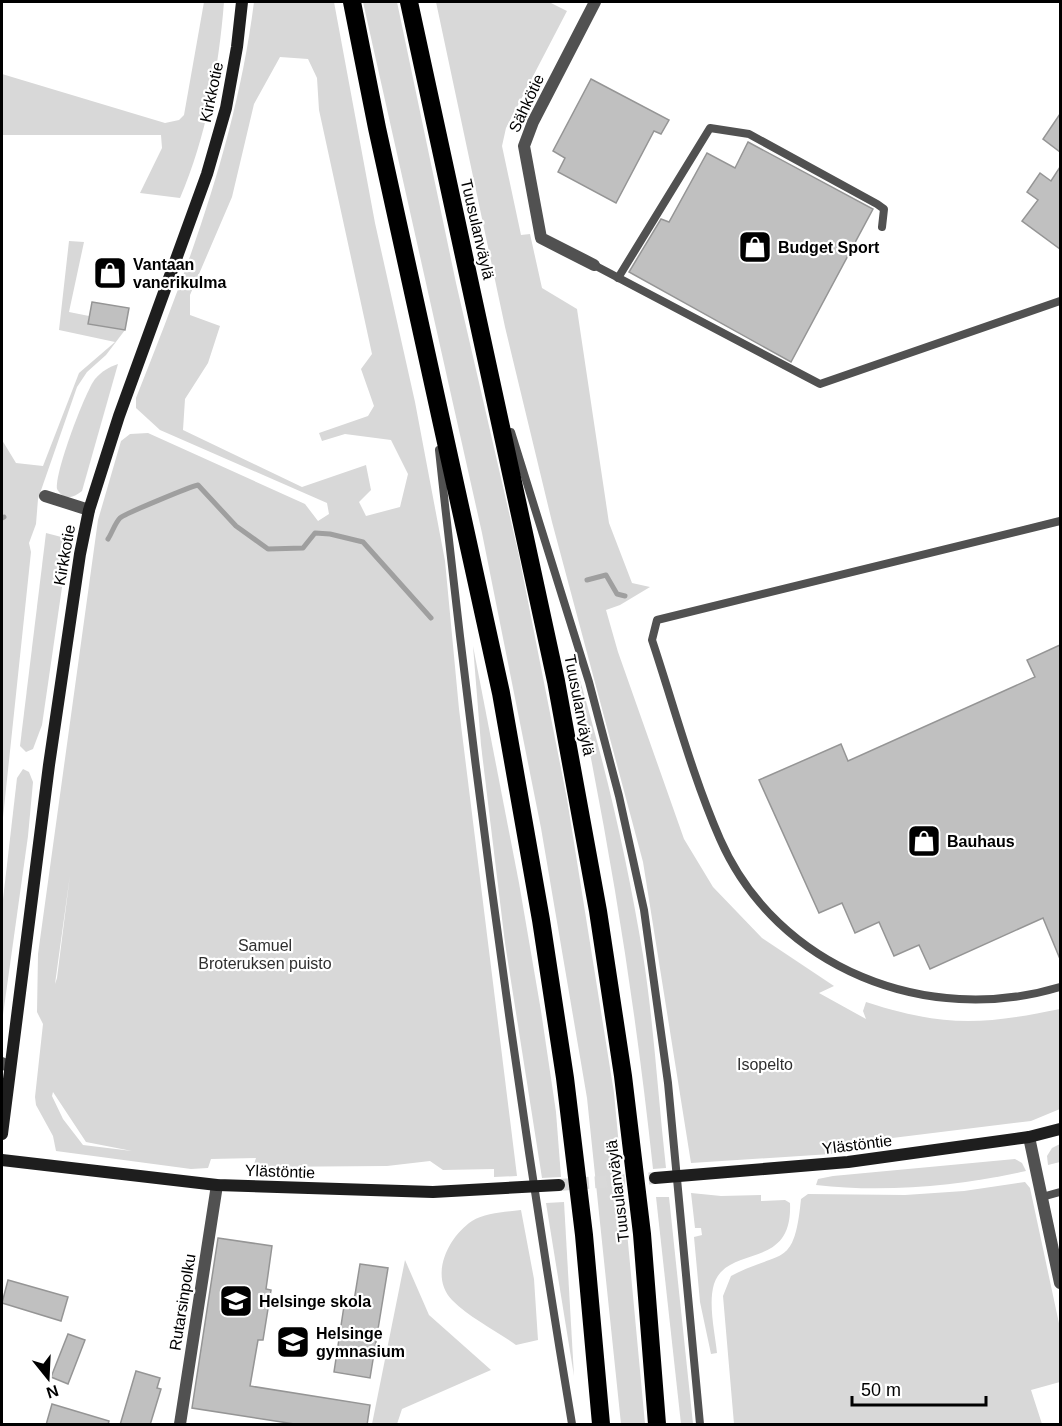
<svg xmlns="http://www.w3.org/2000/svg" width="1062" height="1426" viewBox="0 0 1062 1426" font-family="Helvetica,sans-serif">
<rect width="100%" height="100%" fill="#fff"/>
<g fill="#d8d8d8" fill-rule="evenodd">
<path d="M204 2H224C219 67 206 138 180 198L140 193 162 148 161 135H2V74L165 123 179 120 184 115Z"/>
<path d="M254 2H334L375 223 415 402 445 561 459 709 517 1176 494 1177V1169L443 1170 430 1161 387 1166 253 1167 256 1158 211 1159 208 1168 191 1169 56 1151 53 1136 36 1105 35 1097 43 1024 37 1012 38 954 98 520 121 441 130 434 148 433 305 504 318 521 329 514 327 503 160 430 136 408V398C188 267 236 143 254 2ZM280 57 308 59 317 78 319 110 372 354 361 369 374 406 368 416 319 433 322 441 345 434 391 440 408 474 400 507 366 516 359 502 371 490 366 465 302 487 183 430 185 399 208 363 220 326 190 315V295L232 197 254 104ZM70 875 57 978 55 984ZM53 1092 86 1142 132 1151 83 1145 63 1119 52 1096Z"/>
<path d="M363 2H397L456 283 519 556 567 799 614 1093 645 1424H621L587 1098 541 828 482 533Z"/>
<path d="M436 2H549L567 11 506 128 502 146 521 235 530 234 542 288 577 309 609 523 632 583 650 587 620 605 606 610 618 652 684 839 713 887 762 938 834 986 819 993 866 1019 863 1011 866 1002C943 1027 982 1025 1060 1009V1109L1031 1121 868 1141 831 1154 691 1163 643 862 552 522 505 327Z"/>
<path d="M69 241 84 242 69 312 89 316 88 324 125 330 106 355 87 372 77 387 38 499 36 524 29 543 31 552 2 827V440L16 463 43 466 79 373 115 342 59 330Z"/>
<path d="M118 364 82 491C73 498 64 501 57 489 54 474 85 392 95 379 102 371 109 367 118 364Z"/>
<path d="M46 533 69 539 42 725 33 749 26 752 20 746Z"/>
<path d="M473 646 519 883 541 1011 556 1112 561 1177 542 1178 505 943 481 745Z"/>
<path d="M572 666 577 670C605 764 627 858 643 955 654 1025 658 1097 666 1168L653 1169C635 1000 608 833 572 666Z"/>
<path d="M23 769 29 772 33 782 28 836 2 1022V908L17 778Z"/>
<path d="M1060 1144V1162L1048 1165 1047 1156 1052 1148Z"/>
<path d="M1015 1159 1022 1163 1026 1171C959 1186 885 1193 816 1185L818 1179 833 1176Z"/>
<path d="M1025 1182 1030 1188 1060 1328V1382L1031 1390 1042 1424H734L723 1296 731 1276C782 1249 794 1270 801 1199L808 1194 905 1195 964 1191Z"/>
<path d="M691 1193 721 1196 761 1195V1201L785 1200 790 1203C793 1272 728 1243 714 1284 708 1304 715 1333 717 1353L711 1354 700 1302 694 1237 702 1235 701 1228H695Z"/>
<path d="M656 1197H669L693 1424H681Z"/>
<path d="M564 1202 574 1376 546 1203Z"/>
<path d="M521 1210 534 1279 538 1340 516 1345C495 1330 470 1318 452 1300 429 1276 448 1237 472 1221 485 1213 505 1212 521 1210Z"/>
<path d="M405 1260 429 1315 491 1370 402 1409 397 1424H372Z"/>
</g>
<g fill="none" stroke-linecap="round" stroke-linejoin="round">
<g stroke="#9f9f9f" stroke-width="5">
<path d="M2 518 4 517"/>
<path d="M108 539C112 533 115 523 120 518 124 514 192 486 198 485L236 526 268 549 303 548 315 533 330 534 363 542 431 618"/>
<path d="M587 580 606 575 617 594 625 596"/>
</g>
</g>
<g fill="#c0c0c0" stroke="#959595" stroke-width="1.5">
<path d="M591 79 669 120 661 134 654 131 616 203 558 172 565 158 553 151Z"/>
<path d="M1060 114V152L1043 139Z"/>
<path d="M748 142 873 209 791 362 629 272 661 219 669 222 707 153 735 168Z"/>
<path d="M1060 167V249L1022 221 1038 200 1027 192 1040 173 1051 181Z"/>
<path d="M92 302 129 308 125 330 88 324Z"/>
<path d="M1060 645V959L1043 918 930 969 919 945 894 956 879 922 855 933 842 903 819 913 759 780 841 744 848 761 1035 677 1027 660Z"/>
<path d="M218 1238 272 1246 266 1289 271 1290 263 1340H258L250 1386 370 1405 367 1425H301L192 1408Z"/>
<path d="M360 1264 388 1268 370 1378 334 1372 344 1306 353 1307Z"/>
<path d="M8 1280 68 1297 61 1321 2 1303Z"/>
<path d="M68 1334 85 1340 68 1384 51 1377Z"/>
<path d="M136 1371 160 1378 157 1388 161 1389 150 1425H120Z"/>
<path d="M52 1404 109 1421 108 1425H46Z"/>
</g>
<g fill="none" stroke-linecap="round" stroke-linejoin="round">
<path stroke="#d9d9d9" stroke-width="12" stroke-dasharray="12 6" stroke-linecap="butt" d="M559 1185 655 1178"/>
<g stroke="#515151" stroke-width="8">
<path d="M594 265 820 384 1060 301"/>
<path d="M618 278 710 128 749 134 877 204 884 209 882 227"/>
<path d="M511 432 589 682 619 796 644 910 668 1083 700 1424"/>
<path d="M439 450C474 776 518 1101 572 1424"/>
<path d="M1060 521 657 620 652 640C674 706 692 775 720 839 777 969 928 1027 1060 987"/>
<path d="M1042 1197 1060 1192"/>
</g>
<g stroke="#515151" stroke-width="12">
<path d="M594 265 541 238 524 146 533 122 595 2"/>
<path d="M45 496 89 510"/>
<path d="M2 1063 10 1067"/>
<path d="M1029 1137 1060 1283"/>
<path d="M180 1424 217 1185"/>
</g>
<g stroke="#1e1e1e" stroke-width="12">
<path d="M2 1134 49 765 80 554 89 510 119 416 207 174 226 108 237 47 242 2"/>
<path d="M2 1160 217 1185 433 1192 559 1185"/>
<path d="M655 1178 848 1162 1029 1137 1060 1129"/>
</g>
<g stroke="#000" stroke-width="18">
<path d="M352 2 377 128 501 693 541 920 565 1078 584 1235 601 1424"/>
<path d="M409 2 556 681 598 911 623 1076 642 1234 657 1424"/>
</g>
</g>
<defs>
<symbol id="shop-square" viewBox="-11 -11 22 22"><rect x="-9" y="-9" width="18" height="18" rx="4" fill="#000" stroke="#fff"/><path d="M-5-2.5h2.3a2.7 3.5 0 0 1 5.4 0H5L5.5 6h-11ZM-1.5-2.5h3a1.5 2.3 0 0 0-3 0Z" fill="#fff"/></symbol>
<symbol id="school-square" viewBox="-11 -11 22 22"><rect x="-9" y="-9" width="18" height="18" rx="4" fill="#000" stroke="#fff"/><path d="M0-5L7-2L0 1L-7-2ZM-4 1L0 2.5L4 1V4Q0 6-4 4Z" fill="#fff"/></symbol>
</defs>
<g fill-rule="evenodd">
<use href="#shop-square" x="736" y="228" width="38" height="38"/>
<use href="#shop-square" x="91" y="254" width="38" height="38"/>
<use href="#shop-square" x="905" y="822" width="38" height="38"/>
<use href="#school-square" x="217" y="1282" width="38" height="38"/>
<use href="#school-square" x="274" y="1323" width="38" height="38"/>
</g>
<g text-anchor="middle" stroke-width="4.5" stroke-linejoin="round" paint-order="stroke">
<g font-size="16" fill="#000" stroke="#fff">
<text transform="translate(211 92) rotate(-78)" y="6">Kirkkotie</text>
<text transform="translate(526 103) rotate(-65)" y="6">Sähkötie</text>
<text transform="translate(478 229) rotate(77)" y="6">Tuusulanväylä</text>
<text transform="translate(64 555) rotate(-80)" y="6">Kirkkotie</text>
<text transform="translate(580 705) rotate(79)" y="6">Tuusulanväylä</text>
<text transform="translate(857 1144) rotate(-7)" y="6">Ylästöntie</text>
<text transform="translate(280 1171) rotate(2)" y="6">Ylästöntie</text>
<text transform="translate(617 1191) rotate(-97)" y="6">Tuusulanväylä</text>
<text transform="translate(182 1302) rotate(-81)" y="6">Rutarsinpolku</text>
</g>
<g font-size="16" font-weight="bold" fill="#000" stroke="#fff" text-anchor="start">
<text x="778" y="253">Budget Sport</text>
<text x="133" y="270">Vantaan<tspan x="133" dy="18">vanerikulma</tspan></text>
<text x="947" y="847">Bauhaus</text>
<text x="259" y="1307">Helsinge skola</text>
<text x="316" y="1339">Helsinge<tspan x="316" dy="18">gymnasium</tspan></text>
</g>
<g font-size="16" fill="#2f2f2f" stroke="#fff">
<text x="265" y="951">Samuel<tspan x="265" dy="18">Broteruksen puisto</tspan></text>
<text x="765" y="1070">Isopelto</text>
</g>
</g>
<rect width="1062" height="1426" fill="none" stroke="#000000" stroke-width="6"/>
<g transform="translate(48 1378) rotate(162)" stroke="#ffffff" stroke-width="4.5" paint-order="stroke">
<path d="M0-4.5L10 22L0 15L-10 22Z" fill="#000000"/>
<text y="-9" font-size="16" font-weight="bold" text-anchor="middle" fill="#000000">N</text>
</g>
<path d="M852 1396v9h134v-9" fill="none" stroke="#000000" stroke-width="3"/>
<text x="861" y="1396" font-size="18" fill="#000000" stroke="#ffffff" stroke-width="4.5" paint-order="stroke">50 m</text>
</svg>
